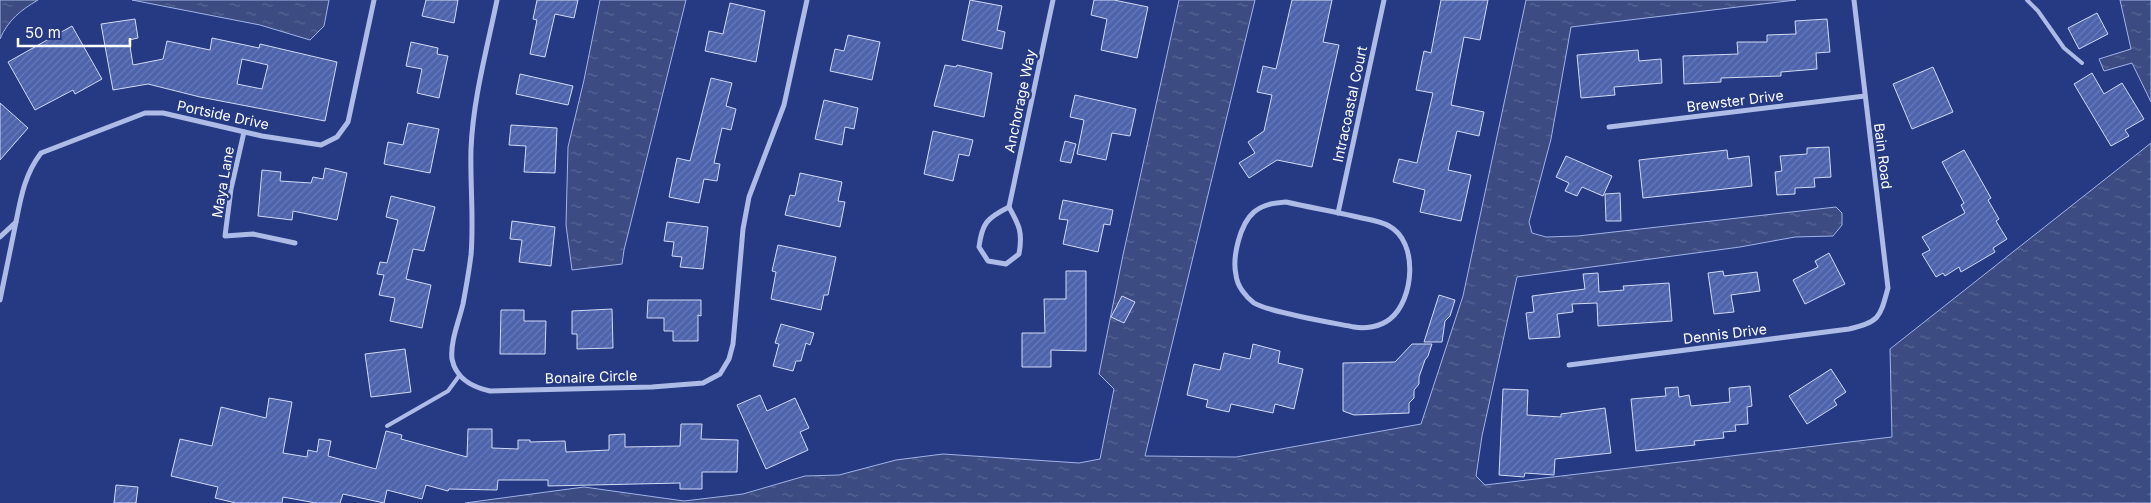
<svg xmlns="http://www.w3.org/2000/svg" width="2151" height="503" viewBox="0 0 2151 503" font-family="Inter,sans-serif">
<defs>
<pattern id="water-ripples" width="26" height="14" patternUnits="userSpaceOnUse" patternTransform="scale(1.25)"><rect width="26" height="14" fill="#3c4c82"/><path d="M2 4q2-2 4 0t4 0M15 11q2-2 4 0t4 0" fill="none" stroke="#596795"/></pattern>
<pattern id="building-hatch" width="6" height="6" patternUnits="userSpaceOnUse" patternTransform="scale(1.25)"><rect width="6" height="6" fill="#4d63ab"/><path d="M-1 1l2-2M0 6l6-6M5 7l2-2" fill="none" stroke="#687ab8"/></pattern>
</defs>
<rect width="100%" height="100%" fill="#253a83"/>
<g fill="url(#water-ripples)" stroke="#a1b3e8">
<path d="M0 0H38C21 10 8 20 0 39Z"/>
<path d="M132 0H329L324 26 310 40 260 25Z"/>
<path d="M600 0H686L624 250 622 264 572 270 566 225 568 147 584 80Z"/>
<path d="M1179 0H1255L1145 456 1236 457 1421 424 1463 296 1526 0H1796L1571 27 1551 139 1529 222 1532 233 1546 237 1578 236 1836 207 1842 213V225L1833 236 1795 237 1740 247 1517 277 1482 436 1476 476 1485 485 1892 437 1890 349 2151 143V503H465L584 487 684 501 743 494 805 476 839 475 896 460 943 454 1079 463 1100 459 1114 389 1099 374 1123 255Z"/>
<path d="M2120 0H2151V102L2132 63 2104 71 2099 59 2131 49Z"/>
</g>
<g fill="url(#building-hatch)" stroke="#d0daf6" fill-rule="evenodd">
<path d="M426 0H458L454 23 422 16Z"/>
<path d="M537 0H578L574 18 555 14 545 57 530 54 537 20 533 19Z"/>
<path d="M970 0 1002 6 997 30 1005 32 1002 49 962 40Z"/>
<path d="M1094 0H1114L1148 7 1137 58 1101 50 1107 19 1091 15Z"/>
<path d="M1292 0H1332L1323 42 1339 45 1312 167 1277 160 1249 178 1239 163 1255 153 1248 142 1264 131 1272 95 1257 92 1263 66 1276 69Z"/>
<path d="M1441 0H1488L1480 40 1464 37 1451 105 1484 112 1479 136 1457 131 1448 170 1471 175 1461 221 1420 212 1425 190 1393 182 1399 159 1417 163 1433 93 1416 90 1424 51 1431 53Z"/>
<path d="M730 3 765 11 756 62 705 51 709 31 723 34Z"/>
<path d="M2097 13 2108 34 2079 49 2068 28Z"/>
<path d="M135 19 138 38 129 40 133 65 163 59 167 41 210 50 212 38 259 48 260 44 337 62 325 121 200 97 148 84 113 90 101 24ZM242 59 268 65 262 89 237 84Z"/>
<path d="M1827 19 1830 52 1816 53 1817 69 1781 72V76L1721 78V82L1684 84 1683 56 1738 54 1737 42H1767V35L1796 34 1795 21Z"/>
<path d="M72 26 102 79 75 94 73 90 35 110 8 62Z"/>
<path d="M848 35 880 42 872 80 830 71 835 49 844 51Z"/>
<path d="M411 42 438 48 437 54 448 56 439 98 417 93 422 69 406 66Z"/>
<path d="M1638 50 1639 61 1661 59 1662 83 1614 87 1615 95 1581 98 1577 55Z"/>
<path d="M945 65 956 67 957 65 992 73 984 117 934 106Z"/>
<path d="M1933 67 1953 112 1912 129 1893 84Z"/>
<path d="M2092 73 2104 94 2122 83 2144 119 2125 130 2129 136 2111 146 2074 84Z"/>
<path d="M520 74 573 86 568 105 516 94Z"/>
<path d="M711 78 732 83 726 106 736 109 731 130 722 128 714 163 720 164 717 181 704 179 699 203 669 197 677 158 690 161Z"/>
<path d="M1075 95 1136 109 1130 136 1112 133 1106 160 1077 154 1084 120 1070 117Z"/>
<path d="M824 100 858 108 854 129 845 127 842 145 815 139Z"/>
<path d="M0 103 28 128 0 160Z"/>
<path d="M408 123 439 129 430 173 384 164 388 142 403 145Z"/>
<path d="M511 125 557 128 555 173 524 172 526 146 509 145Z"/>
<path d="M933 131 973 140 969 156 959 154 953 181 924 174Z"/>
<path d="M1065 141 1076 144 1071 163 1060 161Z"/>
<path d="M1829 147 1831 177 1814 178 1815 187 1795 188V194L1777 195 1775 172 1782 171 1780 156 1807 154V148Z"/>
<path d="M1727 150 1728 159 1749 156 1752 186 1643 198 1639 160Z"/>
<path d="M1964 150 1991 198 1988 200 1999 219 1996 221 2007 239 1993 248 1995 252 1961 272 1959 267 1945 276 1943 273 1936 277 1922 254 1930 250 1922 237 1965 213 1961 205 1964 203 1942 162Z"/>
<path d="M1566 156 1612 176 1603 196 1582 187 1577 196 1565 191 1569 183 1556 177Z"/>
<path d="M325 168 347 173 337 220 293 211 292 220 258 216 262 170 281 172 280 181 311 183 313 177 323 179Z"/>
<path d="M800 173 842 182 838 201 845 202 840 227 785 215 790 195 795 196Z"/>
<path d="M1620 193 1621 221H1606L1605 194Z"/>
<path d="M391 196 435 207 424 251 413 249 406 279 431 285 422 328 390 321 395 298 379 295 384 275 377 274 380 262 387 263 398 220 386 217Z"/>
<path d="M1063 200 1113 210 1110 225 1104 224 1098 252 1063 244 1068 220 1059 219Z"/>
<path d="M512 221 555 227 551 266 519 262 522 240 510 239Z"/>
<path d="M667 222 708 227 703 269 680 267 682 257 672 256 674 242 664 241Z"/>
<path d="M778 245 836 257 828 295H824L821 310 771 299 776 272 772 271Z"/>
<path d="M1829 253 1845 284 1805 304 1793 280 1818 267 1815 261Z"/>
<path d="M1066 271H1086V351L1051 350V367H1022V333H1045L1044 299H1066Z"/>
<path d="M1723 271 1724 276 1757 272 1760 291 1731 295 1734 312 1714 314 1708 273Z"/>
<path d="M1598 273 1599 292 1624 290 1623 286 1669 283 1672 321 1598 326 1597 303 1572 304 1573 312 1557 314 1560 337 1529 339 1526 313 1534 312 1532 296 1585 289 1583 274Z"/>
<path d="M1439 295 1455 300 1450 316 1445 321 1442 342H1424Z"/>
<path d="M1122 296 1135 302 1124 323 1111 317Z"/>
<path d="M648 300H701V316L698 315V341H673V331H664V318H647Z"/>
<path d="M612 309 613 348 577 349V334H572V311Z"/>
<path d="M501 310H524V321H546L545 354H500Z"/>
<path d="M781 324 814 333 810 345 806 343 801 361H796L793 371 773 366 779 344 775 343Z"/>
<path d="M1253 344 1280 351 1278 363 1303 369 1294 409 1275 404 1273 413 1231 404 1229 412 1206 407 1208 400 1187 395 1194 364 1220 370 1224 353 1250 359Z"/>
<path d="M1412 344H1432L1428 356 1425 360 1419 377V384L1414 390V398L1409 403V413L1354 415 1343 411V363L1395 362Z"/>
<path d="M405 349 411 392 371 397 365 354Z"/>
<path d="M1831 369 1846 392 1834 400 1837 405 1807 424 1789 396Z"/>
<path d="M1750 386 1752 406 1747 407 1748 424 1735 425 1736 431 1723 432 1724 438 1694 441 1695 445 1636 451 1631 399 1666 396 1665 388 1678 387 1679 397 1689 395 1691 406 1730 402 1729 388Z"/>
<path d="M1503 389 1528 390 1527 415 1561 417V414L1605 408 1611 453 1555 459 1554 475 1525 473 1524 477 1499 475Z"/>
<path d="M760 395 767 411 795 398 809 428 800 432 808 450 766 469 737 405Z"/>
<path d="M269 398 292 402 283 453 307 457 308 450 317 452 319 439 331 441 328 456 376 469 386 431 402 435 401 439 467 457 468 429H492V448L518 449V440H530V442L565 441 566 452 609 450V435L625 434V447L680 446 681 424H702L701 439 738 440 737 472H702V489H680V483L548 486V480H498L497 490 449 489 448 491 426 485 422 499 387 490 384 503 343 494 340 503H316L283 497 282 503H236L215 498 218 487 171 476 180 439 212 446 221 407 266 418Z"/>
<path d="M116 485 138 487 136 503H114Z"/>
</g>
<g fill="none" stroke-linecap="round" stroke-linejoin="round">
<g stroke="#adbbe7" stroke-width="4">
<path d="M2027 0 2038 11 2064 48 2082 63"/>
<path d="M387 426 448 391 459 376"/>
</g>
<g stroke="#adbbe7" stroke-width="5">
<path d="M497 0C487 49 473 99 471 149 470 184 474 220 471 255 469 271 466 288 463 304 459 321 450 342 452 359 456 379 472 387 490 391L652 387 703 383 720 374 729 359 733 344 743 229 749 197 784 105 807 0"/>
<path d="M1609 127 1865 96"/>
<path d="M244 132 231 189 225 236 253 234 295 243"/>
<path d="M1286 202C1308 207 1331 211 1353 216 1364 219 1379 220 1389 226 1419 242 1414 300 1390 319 1380 327 1365 329 1354 327 1334 323 1268 312 1254 303 1246 297 1237 286 1236 275 1232 257 1240 224 1254 212 1264 204 1274 203 1286 202Z"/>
<path d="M1009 207 1053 0"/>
<path d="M1009 207C1019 225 1023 232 1019 254L1006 264 988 261 979 247C982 223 987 218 1009 207Z"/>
<path d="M1338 213 1384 0"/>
<path d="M16 222C21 196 25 174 41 153L145 113H163L262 136 321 145 337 137 348 122 374 0"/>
<path d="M0 237 16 222 0 300"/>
<path d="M1569 365 1849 329C1880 322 1880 317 1888 288L1854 0"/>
</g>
</g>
<g text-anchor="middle" stroke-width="5" stroke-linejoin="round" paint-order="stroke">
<g font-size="14" fill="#fff" stroke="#253a83">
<text transform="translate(1020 101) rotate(-78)" y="5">Anchorage Way</text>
<text transform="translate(1735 101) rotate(-7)" y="5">Brewster Drive</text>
<text transform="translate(1350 104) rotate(-78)" y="5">Intracoastal Court</text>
<text transform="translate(223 115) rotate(12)" y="5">Portside Drive</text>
<text transform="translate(1883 156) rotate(83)" y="5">Bain Road</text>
<text transform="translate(223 182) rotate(-80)" y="5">Maya Lane</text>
<text transform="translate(1725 334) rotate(-7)" y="5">Dennis Drive</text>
<text transform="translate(591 377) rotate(-2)" y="5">Bonaire Circle</text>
</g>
</g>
<path d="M18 38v8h112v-8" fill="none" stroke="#ffffff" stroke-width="2.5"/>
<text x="25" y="38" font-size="15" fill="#ffffff" stroke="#253a83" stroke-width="4" paint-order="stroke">50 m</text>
</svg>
